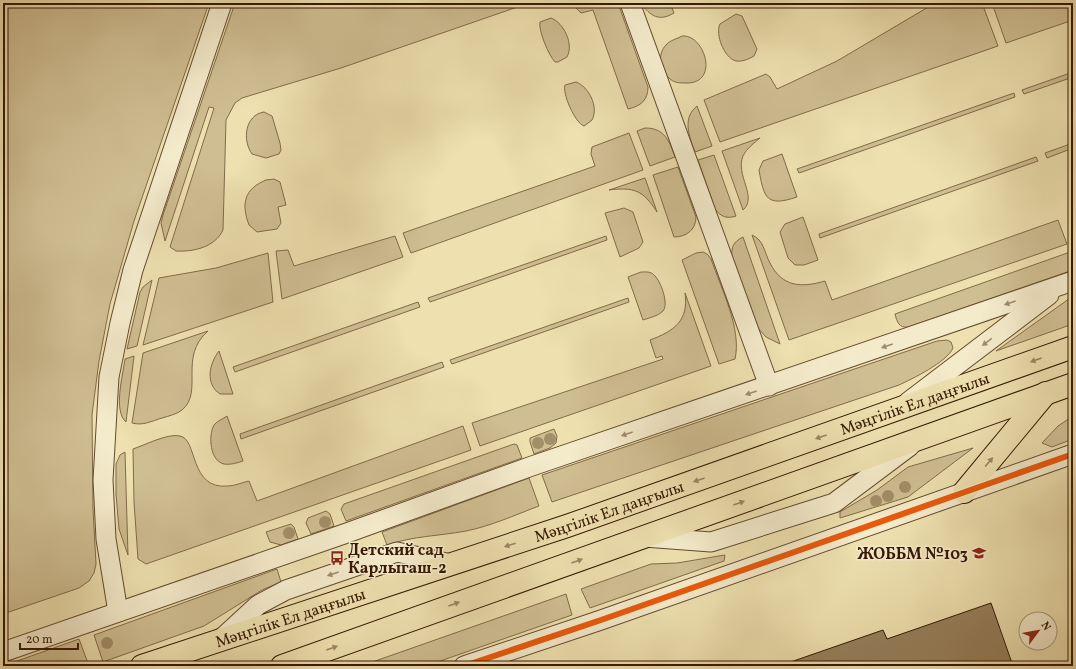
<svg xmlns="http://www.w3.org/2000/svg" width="1076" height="669" viewBox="0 0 1076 669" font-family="Vollkorn,serif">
<rect width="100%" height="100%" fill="#eee0af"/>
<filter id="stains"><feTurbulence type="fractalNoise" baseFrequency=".005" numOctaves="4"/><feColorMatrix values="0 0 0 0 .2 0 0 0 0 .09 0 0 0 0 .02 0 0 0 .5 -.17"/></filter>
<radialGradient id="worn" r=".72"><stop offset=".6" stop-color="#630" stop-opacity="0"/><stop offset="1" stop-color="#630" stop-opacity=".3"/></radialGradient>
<g fill="#cfbe92" stroke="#826b4a">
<path d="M3 3H209L134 221 110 304 99 361 92 415 93 509 96 564 94 573 89 581 79 588 3 614Z"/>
<path d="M235 3H529L341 68 242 98 235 103 226 120 223 230C215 247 194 252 176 251L170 247 214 108 209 107 165 241 161 223 163 215Z"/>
<path d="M571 3H618L648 87C648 100 641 106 628 109L593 10 581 13Z"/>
<path d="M641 3H670L674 13C659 22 650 16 641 3Z"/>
<path d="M935 3H982L998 46 720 142 704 100 766 74 770 77 777 89 837 61Z"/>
<path d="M992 3H1073V20L1006 43Z"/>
<path d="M736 14 742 16 757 49 754 56C749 59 742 62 736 61 724 58 715 34 720 24Z"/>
<path d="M551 18C564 23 574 44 567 57L558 62H555C549 56 538 30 540 22Z"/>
<path d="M682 36C705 34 720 84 686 83 679 83 674 83 669 78 660 70 657 54 666 45 670 40 677 39 682 36Z"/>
<path d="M1073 72V77L1024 94 1022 90Z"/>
<path d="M576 82C589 87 599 107 592 120L584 126C575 123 562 93 565 85Z"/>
<path d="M1014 93 1015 97 799 173 797 169Z"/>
<path d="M697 106 712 146 695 152C689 136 682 118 697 106Z"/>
<path d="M264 112 272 116 280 143 281 150 279 154 266 158 252 154C242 140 245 115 264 112Z"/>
<path d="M645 128C665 128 669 141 675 157L650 166 637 131Z"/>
<path d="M629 133 643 170 411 253 403 233 595 166 591 154 592 147Z"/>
<path d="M760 138C754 143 747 148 743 156 735 175 758 197 743 210L722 151Z"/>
<path d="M1073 143V148L1047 158 1045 153Z"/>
<path d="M782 154 797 197C767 207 764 199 759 170L763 161Z"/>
<path d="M714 155 736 216C727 219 721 217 715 209L698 160Z"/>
<path d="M1036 157 1038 161 820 238 819 234Z"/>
<path d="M678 167 696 217C696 230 686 237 674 237L653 175Z"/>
<path d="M645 178 657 212C643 190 634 187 609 190Z"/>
<path d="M266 180 274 179 280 182 286 205 278 207 281 223 277 229 257 232 249 225C241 204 244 189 266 180Z"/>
<path d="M624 208 633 212 643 242 639 248 620 257 605 213Z"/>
<path d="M803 217 818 260 804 265H795L788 258 780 232 785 224Z"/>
<path d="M1058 220 1067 244 789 340 752 235C764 240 764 252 770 263 782 287 801 288 825 281L832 300Z"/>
<path d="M395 236 403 257 282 299 276 251 288 250 294 266Z"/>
<path d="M606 236 607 240 430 302 428 298Z"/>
<path d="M743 237 780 344 766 337 758 328 732 258C731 247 733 242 743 237Z"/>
<path d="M1073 251V270L908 327C899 328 897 322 895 314Z"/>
<path d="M703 252 707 254 711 259C721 288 742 329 735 359L719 364 682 260 696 253Z"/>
<path d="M268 253 273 302 143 345 159 278 216 268Z"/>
<path d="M641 272C646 272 651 271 655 276 661 282 669 304 663 311 658 316 649 318 643 320L628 277Z"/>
<path d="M152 280 137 346 127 349 140 292 143 287Z"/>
<path d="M685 293 711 366 480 446 472 423 663 359 662 356 656 358 650 340C674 331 689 321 685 293Z"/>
<path d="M1073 296V324L996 351Z"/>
<path d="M628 298 629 302 452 364 450 360Z"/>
<path d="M418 302 420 307 235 372 233 367Z"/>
<path d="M208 331C178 357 204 392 182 410 177 414 169 416 162 418 152 421 143 426 132 423L143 353Z"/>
<path d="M947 340 951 342 953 348C947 362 912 379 899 385L552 502 542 475 937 341Z"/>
<path d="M219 351 233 394H220C205 384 209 364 219 351Z"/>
<path d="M134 356 126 422C113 411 123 375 125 359Z"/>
<path d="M442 362 444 367 430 372 241 439 240 434Z"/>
<path d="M227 416 243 461C237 463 230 465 224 464 210 461 208 436 214 425 217 421 223 419 227 416Z"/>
<path d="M1073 416V439L1052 447 1042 443 1058 426Z"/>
<path d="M463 426 471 450 146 564 138 559 134 502 133 449C145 445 168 433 180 436 198 439 189 490 228 486 235 486 243 482 249 481L257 501Z"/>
<path d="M554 429 557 436 556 443 550 448 534 454 530 442V438Z"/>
<path d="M514 444 517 445 522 458 346 521 341 509 344 504Z"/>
<path d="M973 448 908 497 840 518V512L877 490 908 467Z"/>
<path d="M125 452 128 555 119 529 116 494V464L120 455Z"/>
<path d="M529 478 539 506C515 515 491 526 466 531 439 536 413 536 387 545L382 532Z"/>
<path d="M326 511 330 514 334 526 311 534 306 523 308 518Z"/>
<path d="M291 524 294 527 298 539 281 545 270 542 266 532Z"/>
<path d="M725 555 724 561 590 608 581 589 651 564 677 563Z"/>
<path d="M277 569 281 582 262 590 204 626 103 662 94 635Z"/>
<path d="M566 594 572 615 426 666H361Z"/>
<path d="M79 639 89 666H3Z"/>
</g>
<path fill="#96805c" stroke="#361803" d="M991 603 1013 666H779L883 630 887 639Z"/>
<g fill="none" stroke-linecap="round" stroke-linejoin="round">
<defs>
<g id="minor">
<path d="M630 3 769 386"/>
<path d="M908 402 1049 295"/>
<path d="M644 537 711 542 834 503 910 446"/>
<path d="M118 612 106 539 103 480 109 377 120 323 133 270 222 3"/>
<path d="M220 640 258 605 286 590 397 552 451 564"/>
<path d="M3 652 344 534 532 466 1073 281"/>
<path d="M464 666 601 620 1073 454"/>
</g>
<g id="major">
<path d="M964 492 1046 393"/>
<path id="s1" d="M142 666 567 526 1073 347"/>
<path d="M282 666 1073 384"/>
</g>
</defs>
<use href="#minor" stroke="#644a2e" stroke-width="21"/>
<use href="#major" stroke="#361803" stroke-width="24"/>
<use href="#minor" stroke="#f4ebcb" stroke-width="19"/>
<use href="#major" stroke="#eee0af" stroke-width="22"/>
<defs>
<path id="cycleway" d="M464 666 601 620 1073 454"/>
</defs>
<use href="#cycleway" stroke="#f4ebcb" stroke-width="8"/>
<use href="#cycleway" stroke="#e8590c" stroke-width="6"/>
</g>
<g fill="#a28e68">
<circle cx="550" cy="439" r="6"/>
<circle cx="538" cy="443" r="6"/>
<circle cx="905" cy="487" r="6"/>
<circle cx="888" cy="496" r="6"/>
<circle cx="876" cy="501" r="6"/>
<circle cx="325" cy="522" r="6"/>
<circle cx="289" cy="533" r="6"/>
<circle cx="107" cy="643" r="6"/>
</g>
<defs><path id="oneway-solid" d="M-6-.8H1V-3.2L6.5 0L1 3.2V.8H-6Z"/></defs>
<g fill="#9e8c71">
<use href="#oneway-solid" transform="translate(1010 303) rotate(161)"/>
<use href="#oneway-solid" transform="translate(987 342) rotate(143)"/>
<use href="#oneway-solid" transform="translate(887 346) rotate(161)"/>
<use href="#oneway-solid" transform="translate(751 393) rotate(161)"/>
<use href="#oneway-solid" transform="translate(627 434) rotate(161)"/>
<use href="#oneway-solid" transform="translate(333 574) rotate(161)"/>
</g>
<g fill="#9b8662">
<use href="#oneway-solid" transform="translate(1036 360) rotate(160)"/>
<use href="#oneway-solid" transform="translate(821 437) rotate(161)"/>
<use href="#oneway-solid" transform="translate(989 462) rotate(-50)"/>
<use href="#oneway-solid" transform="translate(699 480) rotate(161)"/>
<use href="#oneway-solid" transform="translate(739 503) rotate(-20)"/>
<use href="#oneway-solid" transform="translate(510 545) rotate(162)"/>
<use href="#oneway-solid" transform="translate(577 561) rotate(-20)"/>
<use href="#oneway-solid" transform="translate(454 604) rotate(-20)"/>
<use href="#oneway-solid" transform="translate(332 648) rotate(-20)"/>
</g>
<defs>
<symbol id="school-bare" viewBox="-9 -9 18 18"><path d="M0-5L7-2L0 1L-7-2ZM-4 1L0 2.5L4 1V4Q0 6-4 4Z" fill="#8f2418" stroke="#f4ebcb" stroke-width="2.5" paint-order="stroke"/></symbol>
<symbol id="bus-bare" viewBox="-9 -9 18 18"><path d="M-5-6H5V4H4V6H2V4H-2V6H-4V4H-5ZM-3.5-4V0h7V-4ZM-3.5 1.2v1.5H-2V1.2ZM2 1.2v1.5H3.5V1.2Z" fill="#8f2418" stroke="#f4ebcb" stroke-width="2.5" paint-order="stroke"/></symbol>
</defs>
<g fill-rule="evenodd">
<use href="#school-bare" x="969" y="543" width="20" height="20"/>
<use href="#bus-bare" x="327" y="548" width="20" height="20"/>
</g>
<g text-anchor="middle" stroke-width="3" stroke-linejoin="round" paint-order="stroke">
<g font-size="16" fill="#361803" stroke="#f4ebcb">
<text dy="6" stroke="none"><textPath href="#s1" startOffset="816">Мәңгілік Ел даңғылы</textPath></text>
<text dy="6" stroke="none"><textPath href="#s1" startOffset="492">Мәңгілік Ел даңғылы</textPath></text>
<text dy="6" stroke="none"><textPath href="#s1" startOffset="156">Мәңгілік Ел даңғылы</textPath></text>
</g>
<g font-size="16" font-weight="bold" fill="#361803" stroke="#f4ebcb" text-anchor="start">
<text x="348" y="555">Детский сад<tspan x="348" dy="18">Карлыгаш-2</tspan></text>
<text x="968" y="559" text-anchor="end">ЖОББМ №103</text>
</g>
</g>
<rect width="1076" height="669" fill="none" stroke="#eee0af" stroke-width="16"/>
<rect x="4" y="4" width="1068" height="661" fill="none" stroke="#361803" stroke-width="2"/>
<rect x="8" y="8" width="1060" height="653" fill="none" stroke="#361803"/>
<g transform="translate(1038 631) rotate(58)"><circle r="19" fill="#f4ebcb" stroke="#a8977b"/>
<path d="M0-3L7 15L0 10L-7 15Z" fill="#8f2418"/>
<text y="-6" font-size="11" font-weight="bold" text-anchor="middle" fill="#361803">N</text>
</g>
<path d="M20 643v6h58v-6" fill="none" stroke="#361803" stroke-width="2"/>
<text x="26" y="643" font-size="12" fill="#361803" stroke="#f4ebcb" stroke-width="3" paint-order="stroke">20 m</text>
<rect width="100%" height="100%" filter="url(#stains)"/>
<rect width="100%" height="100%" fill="url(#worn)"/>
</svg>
